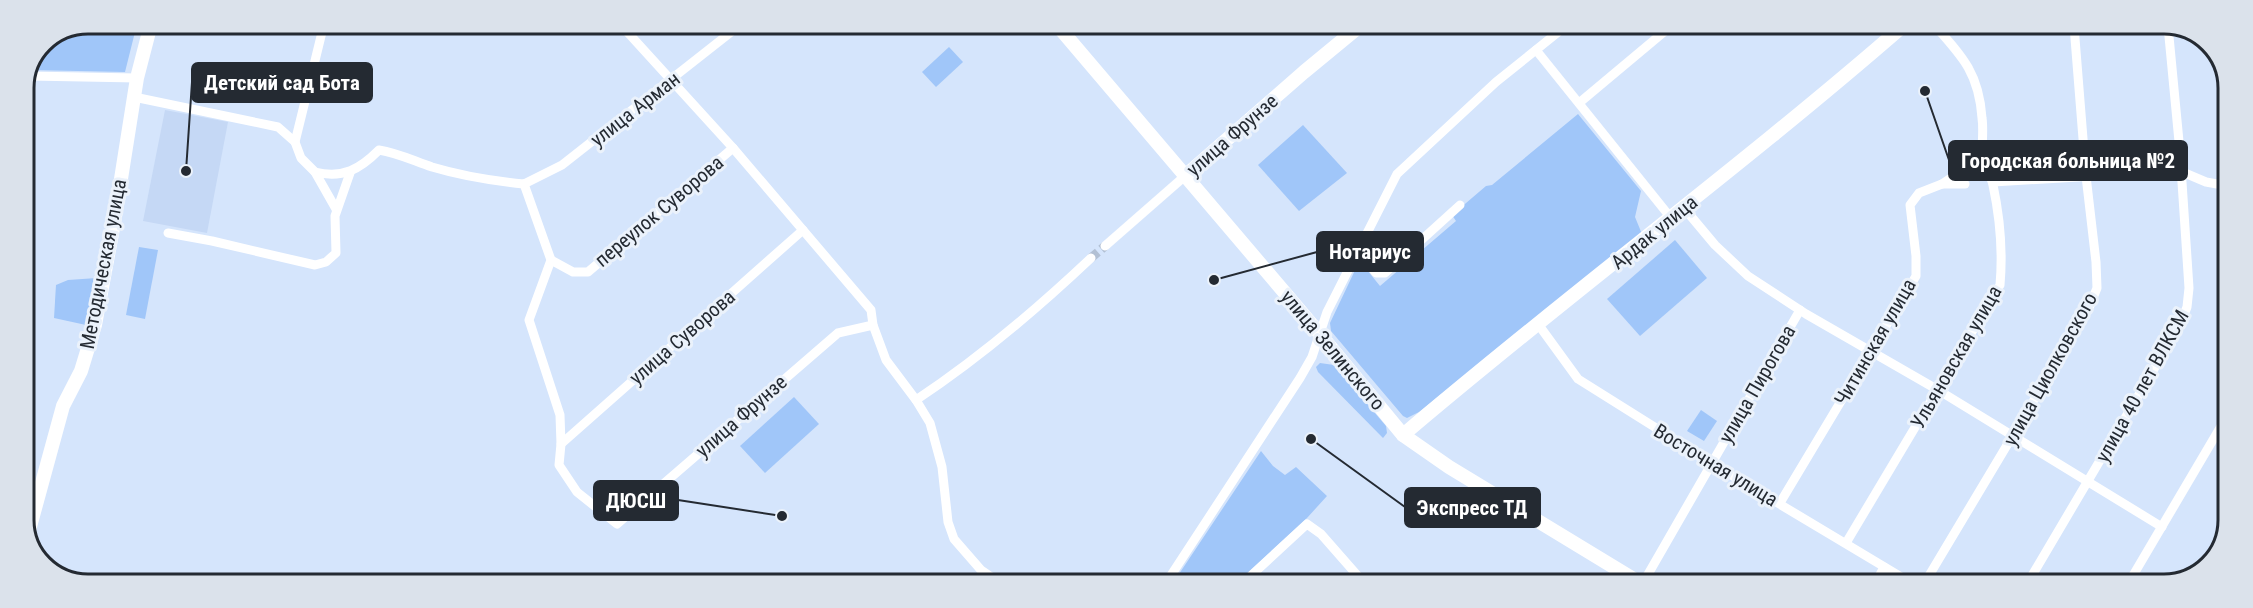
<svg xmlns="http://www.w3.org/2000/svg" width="2253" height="608" viewBox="0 0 2253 608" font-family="'Roboto Condensed',sans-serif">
<rect width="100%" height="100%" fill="#d5e5fc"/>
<path fill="#c5d8f5" d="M165 110 228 122 207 233 143 221Z"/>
<g fill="#a0c6f9">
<path d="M88 24H137L125 72 31 70 43 43Z"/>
<path d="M949 47 963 62 936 87 922 72Z"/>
<path d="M1578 114 1641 191 1635 217 1642 234 1419 412 1407 418 1403 416 1331 331 1330 323 1357 266 1363 265 1380 286 1456 221 1452 215 1486 186 1492 185Z"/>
<path d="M1303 125 1347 173 1299 211 1258 165Z"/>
<path d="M1675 240 1707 278 1640 336 1607 299Z"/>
<path d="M139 247 158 250 145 319 126 315Z"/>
<path d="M97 278 86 325 54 318 56 285 68 280Z"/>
<path d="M1320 363 1334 365 1386 426 1387 433 1383 438 1318 372 1316 367Z"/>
<path d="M794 397 819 424 765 473 740 446Z"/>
<path d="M1701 410 1717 421 1704 441 1687 431Z"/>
<path d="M1261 451 1273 466 1285 475 1296 467 1327 496 1307 518 1237 583H1173Z"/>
</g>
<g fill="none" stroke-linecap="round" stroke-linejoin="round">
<path stroke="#b2c0d4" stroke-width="9" stroke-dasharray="9 4.5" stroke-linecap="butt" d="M1091 258 1105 246"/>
<g stroke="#fff" stroke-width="9">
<path d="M621 25 733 148 871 310 873 325 886 360 916 400 930 423 942 467 948 522 954 539 981 570 1000 583"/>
<path d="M1536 50 1671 218"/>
<path d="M29 76 137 78"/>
<path d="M134 97 278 127 295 142 301 158 315 172 336 209"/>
<path d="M1579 103 1671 26"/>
<path d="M295 142 324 24"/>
<path d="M315 172C343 179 360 169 379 150 398 153 414 161 432 167 462 176 494 181 524 184"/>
<path d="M1993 182 2180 171 2206 182 2228 186"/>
<path d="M524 184 551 260 529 320 560 415 561 444 559 465 577 492 617 524 838 333 873 325"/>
<path d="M524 184 562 165 740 25"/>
<path d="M1942 184H1965"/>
<path d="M1684 208 1715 245 1748 276 1806 314 1938 390 2162 527"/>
<path d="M168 233 212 241 315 265 326 262 336 253 335 216 350 173"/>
<path d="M1105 246 1185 176"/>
<path d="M1358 251 1376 273H1385L1460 205"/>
<path d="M551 260 573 272H588L733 148"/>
<path d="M1538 324 1578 379 1731 475 1913 584"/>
<path d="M916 400C978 359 1037 309 1091 258"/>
<path d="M561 444 803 230"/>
<path d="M1780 503 1916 276V256L1910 205 1919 193 1942 184 1975 162H1983"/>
<path d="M1846 543 2000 285C2003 251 2000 218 1993 185 1991 176 1985 167 1983 159 1981 146 1984 131 1982 118 1979 74 1963 57 1935 26"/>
<path d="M1166 583 1300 378 1312 357 1327 312 1397 174 1496 82 1567 25"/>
<path d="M1243 583 1307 524 1321 534 1364 583"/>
<path d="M1643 583 1800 310"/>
<path d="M1875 584 1884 567"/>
<path d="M1924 584 2089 308 2097 288 2096 262 2086 176 2074 26"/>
<path d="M2027 584 2180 325 2187 307 2189 288 2180 152 2168 26"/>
<path d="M2128 584 2227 416"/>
</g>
<g stroke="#fff" stroke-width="14">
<path d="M1057 25 1319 333 1403 435 1449 467 1640 583"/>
<path d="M1185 176 1304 72 1361 25"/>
<path d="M1403 435C1567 295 1741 167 1903 26"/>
<path d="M28 534 63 406 81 371 95 325 114 223 137 78 151 24"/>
</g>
</g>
<g text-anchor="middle" stroke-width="6" stroke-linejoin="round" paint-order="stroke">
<g font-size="20" fill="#242a32" stroke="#ebf2fb">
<text transform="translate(635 109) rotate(-38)" y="7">улица Арман</text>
<text transform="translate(1232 135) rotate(-41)" y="7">улица Фрунзе</text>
<text transform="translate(659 211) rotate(-40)" y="7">переулок Суворова</text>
<text transform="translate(1654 232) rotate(-39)" y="7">Ардак улица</text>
<text transform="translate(103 264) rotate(-79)" y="7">Методическая улица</text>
<text transform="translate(682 337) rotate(-41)" y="7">улица Суворова</text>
<text transform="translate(1875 342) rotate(-60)" y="7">Читинская улица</text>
<text transform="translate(1333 350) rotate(50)" y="7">улица Зелинского</text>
<text transform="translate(1956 357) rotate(-60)" y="7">Ульяновская улица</text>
<text transform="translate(2050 369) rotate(-61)" y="7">улица Циолковского</text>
<text transform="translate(1757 384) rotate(-60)" y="7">улица Пирогова</text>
<text transform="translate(2142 386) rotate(-61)" y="7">улица 40 лет ВЛКСМ</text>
<text transform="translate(741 416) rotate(-41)" y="7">улица Фрунзе</text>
<text transform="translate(1716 465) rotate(31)" y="7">Восточная улица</text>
</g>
</g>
<path d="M0 0H2253V608H0ZM88 34H2164A54 54 0 0 1 2218 88V520A54 54 0 0 1 2164 574H88A54 54 0 0 1 34 520V88A54 54 0 0 1 88 34Z" fill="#dbe2eb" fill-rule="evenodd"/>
<path fill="none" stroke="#242a32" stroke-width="3" d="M88 34H2164A54 54 0 0 1 2218 88V520A54 54 0 0 1 2164 574H88A54 54 0 0 1 34 520V88A54 54 0 0 1 88 34Z"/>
<path fill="none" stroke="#242a32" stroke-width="2" d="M186 171L192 82M1925 91L1949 160M1214 280L1317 252M782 516L678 500M1311 439L1405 507"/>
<g fill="#242a32" stroke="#ebf2fb" stroke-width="2">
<circle cx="186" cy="171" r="6"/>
<circle cx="1925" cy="91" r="6"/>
<circle cx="1214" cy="280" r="6"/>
<circle cx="782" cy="516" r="6"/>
<circle cx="1311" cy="439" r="6"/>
</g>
<g fill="#242a32" stroke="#242a32" stroke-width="2">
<rect x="192" y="63" width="180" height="39" rx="6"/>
<rect x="1949" y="141" width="238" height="39" rx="6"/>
<rect x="1317" y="232" width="106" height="39" rx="6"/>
<rect x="594" y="481" width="84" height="39" rx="6"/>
<rect x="1405" y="488" width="135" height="39" rx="6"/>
</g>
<g font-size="21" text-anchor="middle" font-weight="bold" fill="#fff">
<text x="282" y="90">Детский сад Бота</text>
<text x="2068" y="168">Городская больница №2</text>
<text x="1370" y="259">Нотариус</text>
<text x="636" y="508">ДЮСШ</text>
<text x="1472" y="515">Экспресс ТД</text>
</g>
</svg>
